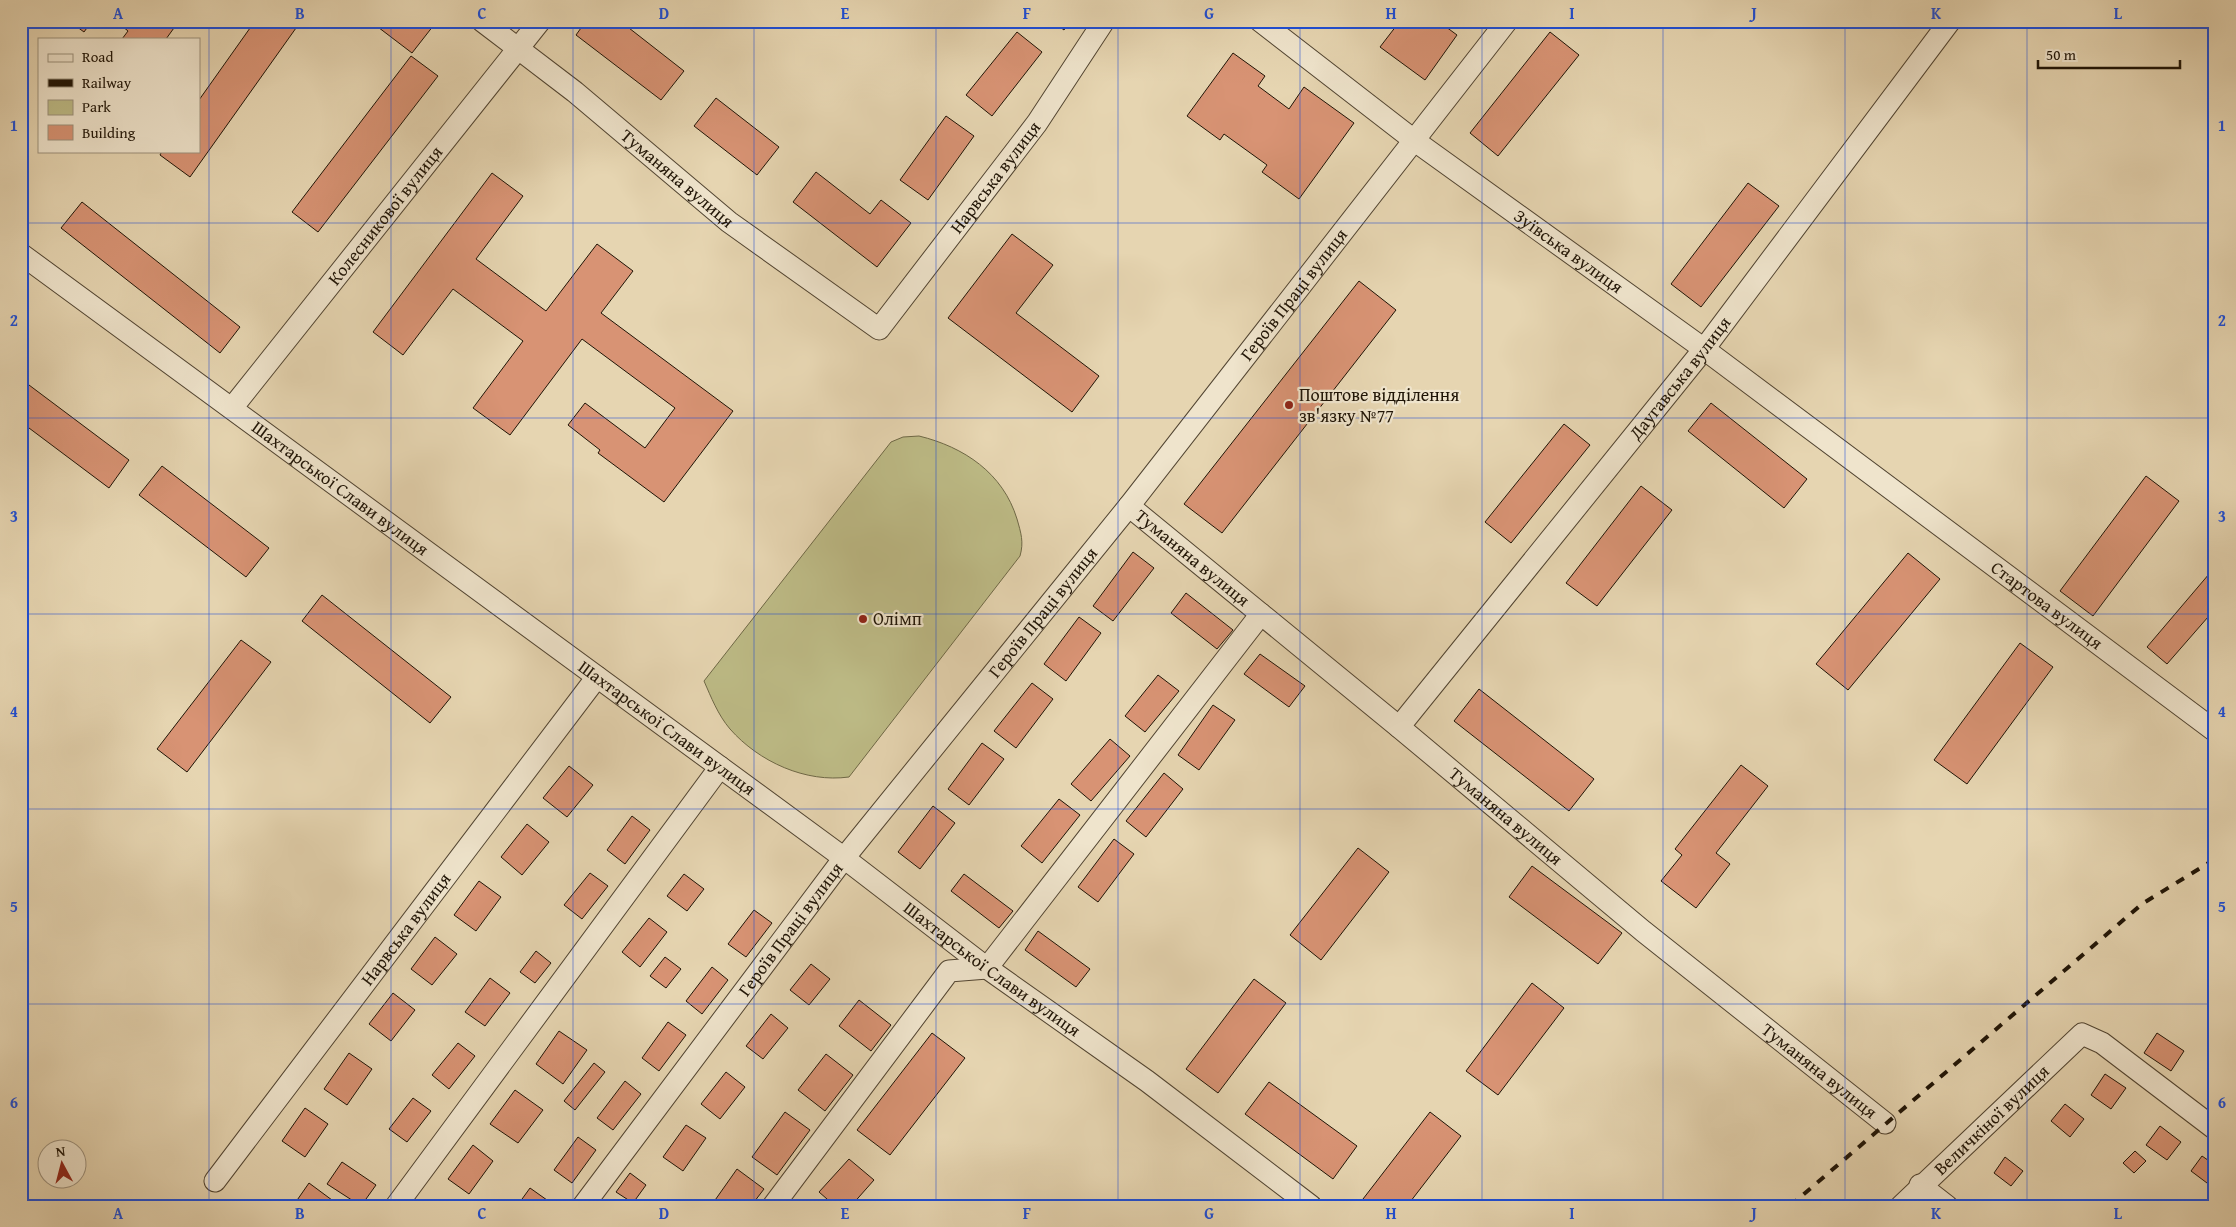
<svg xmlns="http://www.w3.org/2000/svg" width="2236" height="1227" viewBox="0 0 2236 1227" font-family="'Gentium Book Plus',serif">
<rect width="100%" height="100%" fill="#e6d5b1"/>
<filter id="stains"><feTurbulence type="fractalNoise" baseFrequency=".004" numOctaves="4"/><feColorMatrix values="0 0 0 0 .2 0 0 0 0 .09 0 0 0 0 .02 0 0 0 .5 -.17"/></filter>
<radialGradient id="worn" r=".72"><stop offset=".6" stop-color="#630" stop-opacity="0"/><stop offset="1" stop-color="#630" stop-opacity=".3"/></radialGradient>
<path fill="#bdbb86" stroke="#6e6846" d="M919 436C964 447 1003 473 1017 519 1021 533 1024 542 1020 556L849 777C806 783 759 762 730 729 718 715 711 697 704 681L891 442 903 437Z"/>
<g fill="#d89374" stroke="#1f1406">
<path d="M69 21H92L84 32Z"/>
<path d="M116 21H179L166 39H122L128 31Z"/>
<path d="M255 21H301L190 177 160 155 162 151H199V100Z"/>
<path d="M370 21H437L412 53Z"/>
<path d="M586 21H634L629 28 684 71 661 100 576 35Z"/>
<path d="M1052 21H1070L1064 30Z"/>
<path d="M1400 21H1438L1457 35 1425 80 1380 47Z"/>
<path d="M1017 32 1042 52 992 116 966 95Z"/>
<path d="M1550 32 1579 55 1498 156 1470 133Z"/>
<path d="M1233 53 1265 76 1258 86 1289 109 1304 87 1354 123 1299 199 1262 172 1267 165 1224 134 1220 140 1187 116Z"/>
<path d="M411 56 438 76 318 232 292 212Z"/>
<path d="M716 98 779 147 757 175 694 126Z"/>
<path d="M946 116 974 136 928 200 900 180Z"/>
<path d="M816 172 870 214 881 200 911 223 877 267 793 202Z"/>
<path d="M492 173 523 196 476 259 546 311 597 244 633 271 601 313 733 411 664 502 598 453 600 450 568 425 585 403 645 448 675 408 582 339 510 435 473 408 523 341 453 289 403 355 373 332Z"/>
<path d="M1748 183 1779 206 1701 307 1671 284Z"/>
<path d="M82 202 240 327 220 353 61 228Z"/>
<path d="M1012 234 1053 265 1016 313 1099 376 1072 412 948 318Z"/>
<path d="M1359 281 1396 310 1222 533 1184 504Z"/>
<path d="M21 379 129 460 109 488 21 422Z"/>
<path d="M1711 403 1807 479 1784 508 1688 431Z"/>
<path d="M1564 424 1590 445 1511 543 1485 522Z"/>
<path d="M162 466 269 548 246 577 139 495Z"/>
<path d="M2146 476 2179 501 2093 616 2060 591Z"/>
<path d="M1641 486 1672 510 1597 606 1566 583Z"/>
<path d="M1133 552 1154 568 1113 621 1093 606Z"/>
<path d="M1908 553 1940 579 1848 690 1816 664Z"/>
<path d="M2215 567V609L2167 664 2147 647Z"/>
<path d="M1186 593 1233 630 1217 649 1171 613Z"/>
<path d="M322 595 451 697 430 723 302 621Z"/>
<path d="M1079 617 1101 633 1066 681 1044 664Z"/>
<path d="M241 640 271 662 187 772 157 749Z"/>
<path d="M2020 643 2053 667 1967 784 1934 760Z"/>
<path d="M1260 654 1305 686 1289 707 1244 674Z"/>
<path d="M1158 675 1179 691 1145 732 1125 716Z"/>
<path d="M1032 683 1053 699 1016 748 994 731Z"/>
<path d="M1479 689 1594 779 1569 811 1454 721Z"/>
<path d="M1213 705 1235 720 1199 770 1178 755Z"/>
<path d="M1110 739 1130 756 1091 801 1071 784Z"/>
<path d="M982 743 1004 759 969 805 948 789Z"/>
<path d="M1741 765 1768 786 1716 853 1730 864 1696 908 1661 881 1682 855 1675 849Z"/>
<path d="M569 766 593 785 567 817 543 798Z"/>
<path d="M1164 773 1183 789 1146 837 1126 821Z"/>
<path d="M1059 799 1080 815 1042 863 1021 846Z"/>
<path d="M933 806 955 823 920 869 898 852Z"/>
<path d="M632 816 650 830 625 864 607 850Z"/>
<path d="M527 824 549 842 522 875 501 857Z"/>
<path d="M1114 839 1134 854 1098 902 1078 887Z"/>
<path d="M1358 848 1389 872 1321 960 1290 935Z"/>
<path d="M1532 866 1622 933 1598 964 1509 897Z"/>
<path d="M590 873 608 886 582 919 564 905Z"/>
<path d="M684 874 704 889 687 911 667 896Z"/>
<path d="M964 874 1013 911 999 928 951 891Z"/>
<path d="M479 881 501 897 476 931 454 915Z"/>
<path d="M754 910 772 923 746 957 728 944Z"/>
<path d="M649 918 667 932 640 967 622 952Z"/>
<path d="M1038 931 1090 969 1076 987 1025 950Z"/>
<path d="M435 937 457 954 432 985 411 969Z"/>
<path d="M536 951 551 963 535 983 520 972Z"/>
<path d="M665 957 681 969 666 988 650 976Z"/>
<path d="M811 964 830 979 809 1005 790 990Z"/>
<path d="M712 967 728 980 702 1014 686 1001Z"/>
<path d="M490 978 510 993 485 1026 465 1012Z"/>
<path d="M1254 979 1286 1003 1218 1093 1186 1069Z"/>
<path d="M1532 983 1564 1008 1498 1095 1466 1071Z"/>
<path d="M393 993 415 1010 391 1041 369 1024Z"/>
<path d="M859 1000 891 1025 871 1051 839 1026Z"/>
<path d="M771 1014 788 1028 763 1059 746 1046Z"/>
<path d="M668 1022 686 1035 659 1071 642 1058Z"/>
<path d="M559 1031 587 1050 563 1084 536 1064Z"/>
<path d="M932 1033 965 1058 890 1155 857 1130Z"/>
<path d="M2157 1033 2184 1051 2171 1071 2144 1053Z"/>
<path d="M458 1043 475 1056 449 1089 432 1075Z"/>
<path d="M349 1053 372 1069 347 1105 324 1089Z"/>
<path d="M826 1054 853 1075 825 1111 798 1090Z"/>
<path d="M594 1063 605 1072 575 1110 564 1101Z"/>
<path d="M726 1072 745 1087 720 1119 701 1104Z"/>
<path d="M2105 1074 2126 1088 2111 1109 2091 1095Z"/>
<path d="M625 1081 641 1094 613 1130 597 1118Z"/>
<path d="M1269 1082 1357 1146 1333 1179 1245 1114Z"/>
<path d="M515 1090 543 1110 518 1143 490 1124Z"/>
<path d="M413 1098 431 1111 407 1142 389 1129Z"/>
<path d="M2065 1104 2084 1119 2070 1137 2051 1121Z"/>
<path d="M305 1108 328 1124 305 1157 282 1141Z"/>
<path d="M785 1112 810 1130 777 1175 752 1157Z"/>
<path d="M1430 1112 1461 1136 1407 1206H1372L1363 1199Z"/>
<path d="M686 1125 706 1138 683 1171 663 1157Z"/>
<path d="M2160 1126 2181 1142 2167 1160 2146 1145Z"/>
<path d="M578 1137 596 1150 572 1183 554 1170Z"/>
<path d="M473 1145 493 1161 469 1194 448 1179Z"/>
<path d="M2135 1151 2146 1161 2134 1173 2123 1163Z"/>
<path d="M2202 1156 2215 1165V1182L2211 1186 2191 1171Z"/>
<path d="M2005 1157 2023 1171 2011 1186 1994 1173Z"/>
<path d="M849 1159 874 1180 851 1206H835L819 1192Z"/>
<path d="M342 1162 376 1185 361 1206 327 1184Z"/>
<path d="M737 1169 764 1189 751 1206H717L713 1203Z"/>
<path d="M630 1173 646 1185 633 1203 616 1192Z"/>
<path d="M309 1183 336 1203 334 1206H293Z"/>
<path d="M530 1188 554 1205 553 1206H517Z"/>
</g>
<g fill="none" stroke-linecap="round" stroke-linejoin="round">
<defs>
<g id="minor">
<path id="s1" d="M482 21 575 92 729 222 879 329 1037 123 1104 21"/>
<path id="s2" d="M1260 21 1415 141 1704 349 2215 731"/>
<path id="s3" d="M21 254 844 858 987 968 1147 1081 1311 1206"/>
<path id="s4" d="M232 408 540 21"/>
<path id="s5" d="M1129 506 1399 727 1643 931 1885 1123"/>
<path id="s6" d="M1399 727 1704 349 1950 21"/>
<path id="s7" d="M215 1181 597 677"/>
<path d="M1920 1185 1947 1206"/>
<path d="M396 1206 720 767"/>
<path id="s8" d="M583 1206 844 858 1129 506 1507 21"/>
<path d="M773 1206 949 971 987 968 1261 614"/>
<path id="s9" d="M1901 1206 2082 1034 2102 1043 2215 1129"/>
</g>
</defs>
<use href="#minor" stroke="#514431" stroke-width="23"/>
<use href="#minor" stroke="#efe4cc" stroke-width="21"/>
<path stroke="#1f1406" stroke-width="4" stroke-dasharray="9 9" stroke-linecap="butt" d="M1790 1206 2142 904 2215 859"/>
</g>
<path fill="none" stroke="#1d4ed8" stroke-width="1" stroke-opacity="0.55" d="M209 21V1206M391 21V1206M573 21V1206M754 21V1206M936 21V1206M1118 21V1206M1300 21V1206M1482 21V1206M1663 21V1206M1845 21V1206M2027 21V1206M21 223H2215M21 418H2215M21 614H2215M21 809H2215M21 1004H2215"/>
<g fill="#8f2418" stroke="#efe4cc" stroke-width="2">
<circle cx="1289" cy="405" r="5"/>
<circle cx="863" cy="619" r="5"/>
</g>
<g text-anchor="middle" stroke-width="4.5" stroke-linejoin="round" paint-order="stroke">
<g font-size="18" fill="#1f1406" stroke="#efe4cc">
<text dy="6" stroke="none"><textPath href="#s1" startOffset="694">Нарвська вулиця</textPath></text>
<text dy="6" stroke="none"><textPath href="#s1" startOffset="251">Туманяна вулиця</textPath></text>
<text dy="6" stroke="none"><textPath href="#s4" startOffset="246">Колесникової вулиця</textPath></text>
<text dy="6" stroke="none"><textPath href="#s2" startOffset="385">Зуївська вулиця</textPath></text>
<text dy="6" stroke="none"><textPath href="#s8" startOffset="1156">Героїв Праці вулиця</textPath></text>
<text dy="6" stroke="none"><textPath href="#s6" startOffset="448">Даугавська вулиця</textPath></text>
<text dy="6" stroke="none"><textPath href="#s3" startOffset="396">Шахтарської Слави вулиця</textPath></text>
<text dy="6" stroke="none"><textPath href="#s5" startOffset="82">Туманяна вулиця</textPath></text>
<text dy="6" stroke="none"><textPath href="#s2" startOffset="980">Стартова вулиця</textPath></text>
<text dy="6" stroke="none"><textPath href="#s8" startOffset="751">Героїв Праці вулиця</textPath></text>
<text dy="6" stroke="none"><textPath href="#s3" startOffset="801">Шахтарської Слави вулиця</textPath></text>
<text dy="6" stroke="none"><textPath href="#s5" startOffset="488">Туманяна вулиця</textPath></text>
<text dy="6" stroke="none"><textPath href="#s7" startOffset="316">Нарвська вулиця</textPath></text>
<text dy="6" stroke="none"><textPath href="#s8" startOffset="346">Героїв Праці вулиця</textPath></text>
<text dy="6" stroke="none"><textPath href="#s3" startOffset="1206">Шахтарської Слави вулиця</textPath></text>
<text dy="6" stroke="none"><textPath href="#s5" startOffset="892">Туманяна вулиця</textPath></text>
<text dy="6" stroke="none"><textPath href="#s9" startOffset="125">Величкіної вулиця</textPath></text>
</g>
<g font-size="18" fill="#1f1406" stroke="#efe4cc" text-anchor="start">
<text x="1299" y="401">Поштове відділення<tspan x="1299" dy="21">зв'язку №77</tspan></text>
<text x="873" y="625">Олімп</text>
</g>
</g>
<rect width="2236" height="1227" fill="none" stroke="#e6d5b1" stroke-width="55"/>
<rect x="38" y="38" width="162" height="115" fill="#efe4cc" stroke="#9c917d"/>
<rect x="48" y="54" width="25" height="8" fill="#efe4cc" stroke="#9c917d"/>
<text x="82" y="62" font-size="15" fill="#1f1406">Road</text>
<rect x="48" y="79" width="25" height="8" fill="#1f1406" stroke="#9c917d"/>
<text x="82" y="88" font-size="15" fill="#1f1406">Railway</text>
<rect x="48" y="100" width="25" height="15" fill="#bdbb86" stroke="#9c917d"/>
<text x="82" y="112" font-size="15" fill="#1f1406">Park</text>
<rect x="48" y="125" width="25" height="15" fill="#d89374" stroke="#9c917d"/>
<text x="82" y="138" font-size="15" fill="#1f1406">Building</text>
<g transform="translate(62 1164) rotate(353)"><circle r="24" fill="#efe4cc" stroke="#9c917d"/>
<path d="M0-4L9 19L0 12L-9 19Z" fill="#8f2418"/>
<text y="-8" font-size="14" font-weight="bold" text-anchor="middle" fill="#1f1406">N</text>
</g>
<path d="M2038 60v8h142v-8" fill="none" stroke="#1f1406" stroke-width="2.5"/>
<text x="2046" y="60" font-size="15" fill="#1f1406" stroke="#efe4cc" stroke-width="4" paint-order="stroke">50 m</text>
<rect x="28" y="28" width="2180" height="1172" fill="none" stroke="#1d4ed8" stroke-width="2"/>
<g font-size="16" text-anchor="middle" font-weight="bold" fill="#1d4ed8">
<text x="118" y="19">A</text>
<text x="300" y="19">B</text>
<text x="482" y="19">C</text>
<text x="664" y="19">D</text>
<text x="845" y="19">E</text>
<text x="1027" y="19">F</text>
<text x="1209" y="19">G</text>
<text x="1391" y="19">H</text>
<text x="1572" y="19">I</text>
<text x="1754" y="19">J</text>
<text x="1936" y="19">K</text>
<text x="2118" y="19">L</text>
<text x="14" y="131">1</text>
<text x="2222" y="131">1</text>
<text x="14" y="326">2</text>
<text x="2222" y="326">2</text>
<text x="14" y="522">3</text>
<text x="2222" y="522">3</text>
<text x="14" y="717">4</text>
<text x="2222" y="717">4</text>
<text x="14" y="912">5</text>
<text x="2222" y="912">5</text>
<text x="14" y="1108">6</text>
<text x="2222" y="1108">6</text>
<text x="118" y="1219">A</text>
<text x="300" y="1219">B</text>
<text x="482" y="1219">C</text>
<text x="664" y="1219">D</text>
<text x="845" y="1219">E</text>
<text x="1027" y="1219">F</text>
<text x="1209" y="1219">G</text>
<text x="1391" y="1219">H</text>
<text x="1572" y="1219">I</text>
<text x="1754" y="1219">J</text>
<text x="1936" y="1219">K</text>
<text x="2118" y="1219">L</text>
</g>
<rect width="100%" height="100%" filter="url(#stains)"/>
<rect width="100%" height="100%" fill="url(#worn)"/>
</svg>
